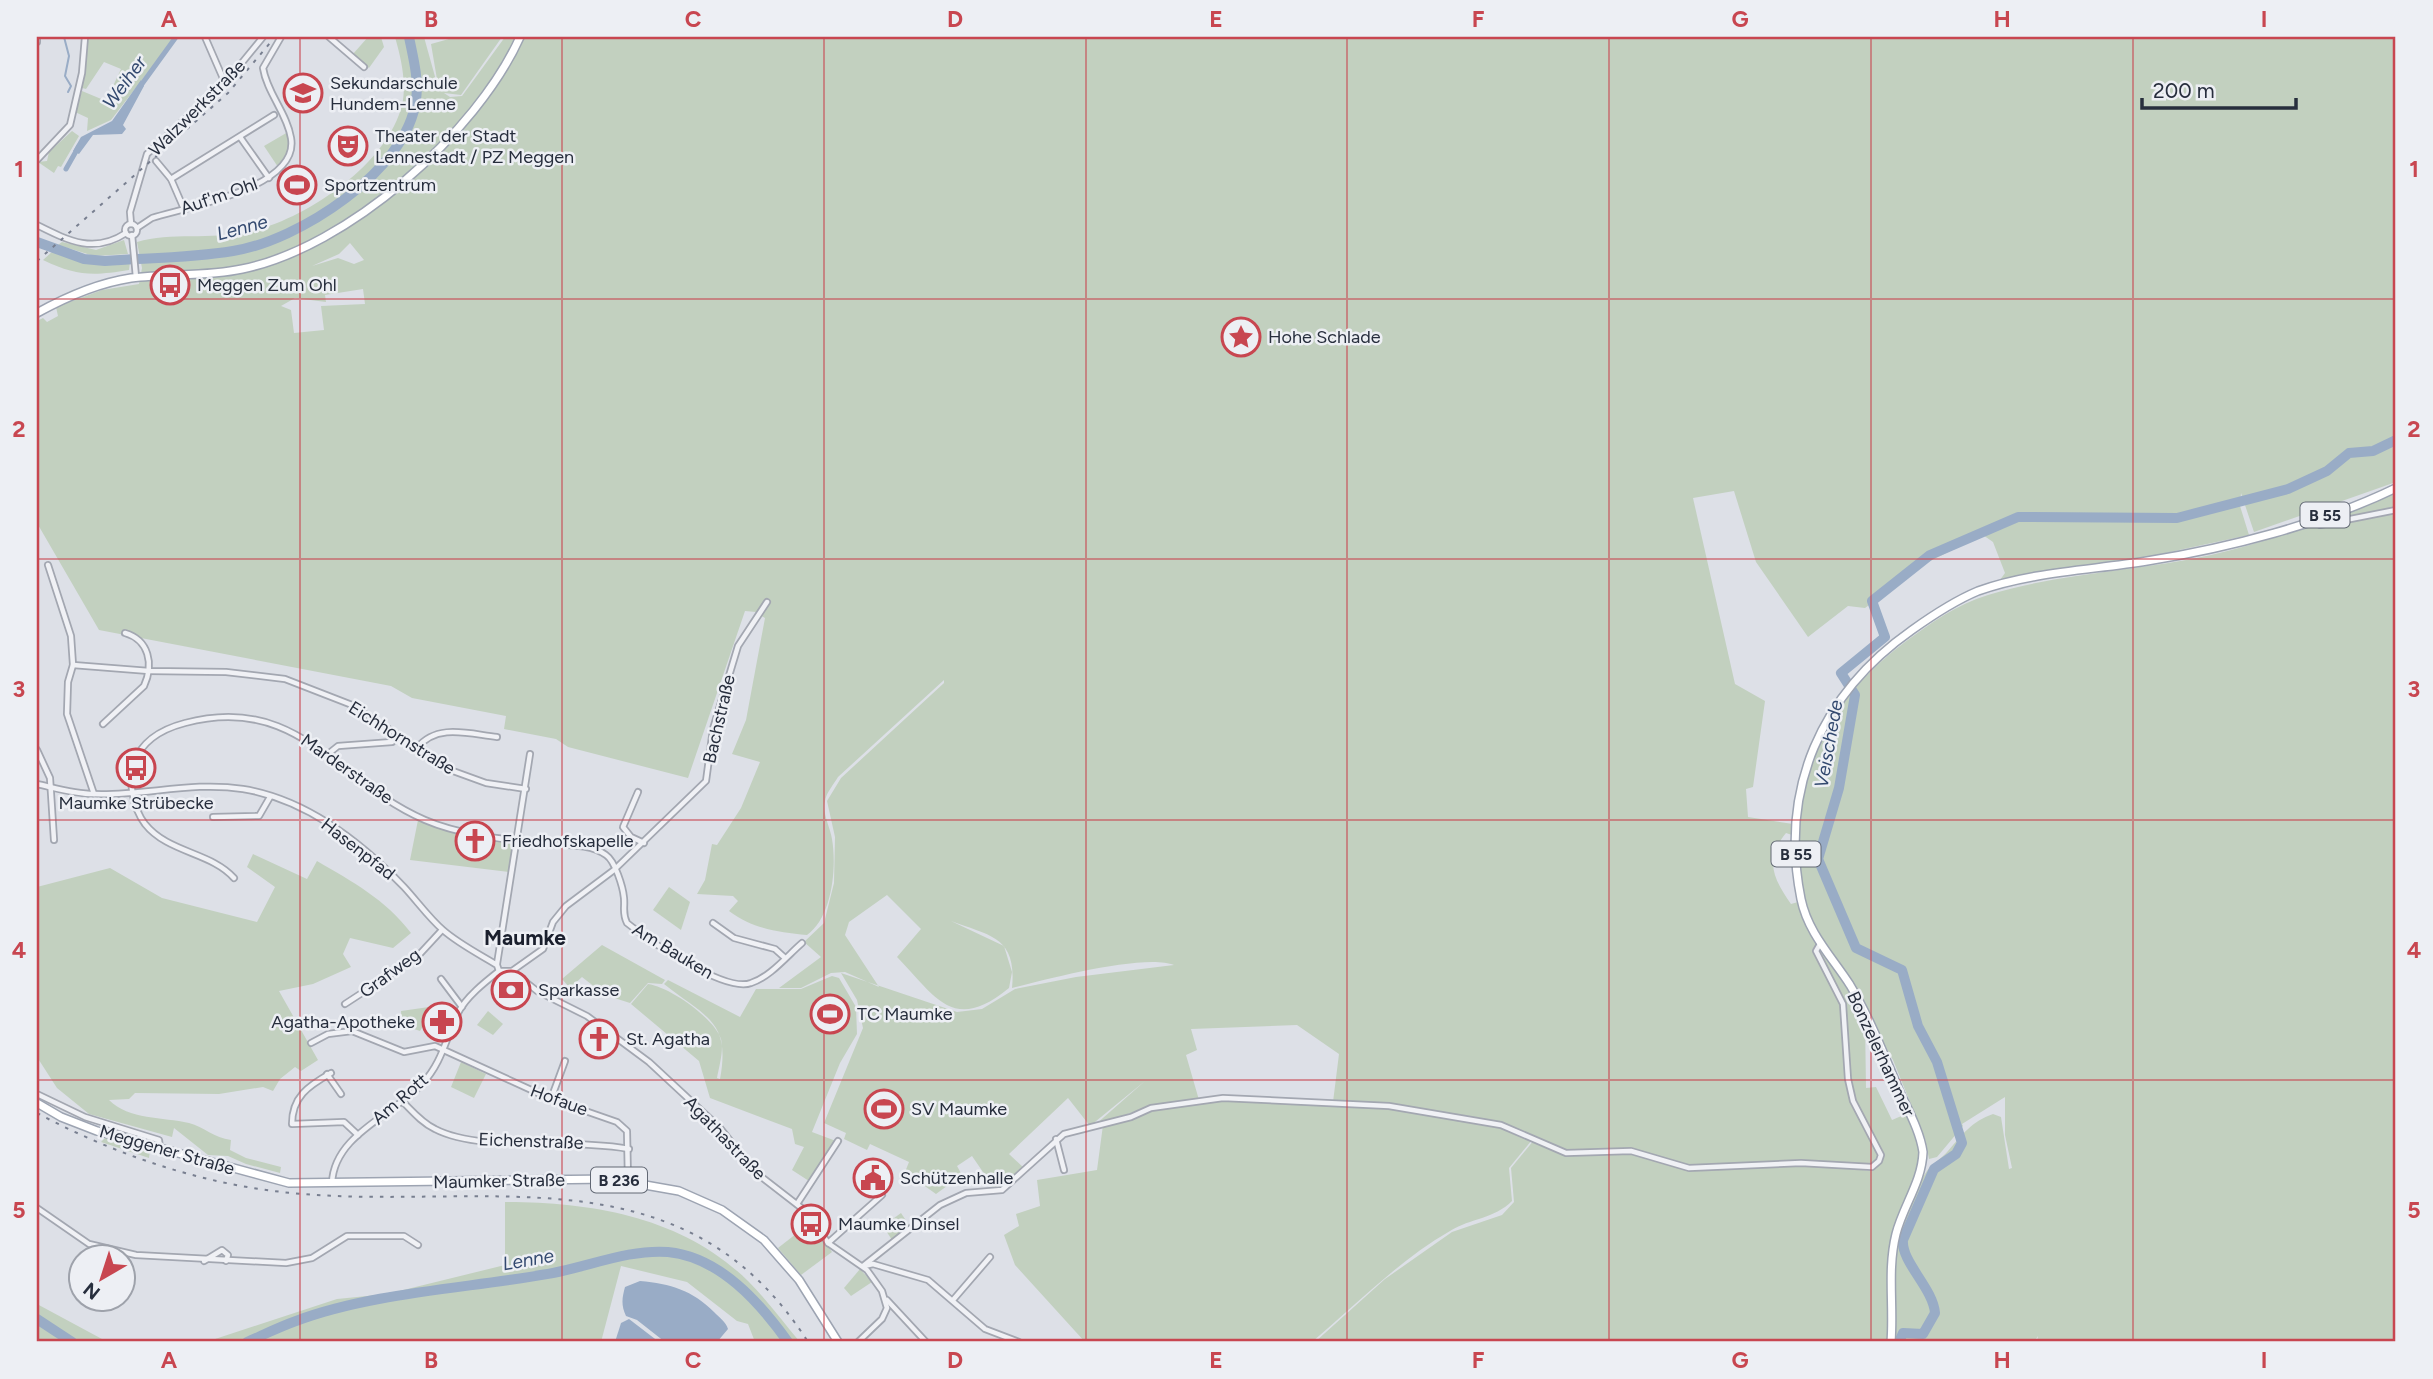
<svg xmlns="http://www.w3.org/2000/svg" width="2433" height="1379" viewBox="0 0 2433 1379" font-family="Figtree,sans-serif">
<rect width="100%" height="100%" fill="#dde0e7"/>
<g fill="#c2d0bf" fill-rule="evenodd">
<path d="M88 37H175L111 120 87 131 88 118 75 112 82 91 106 101 121 69 104 62 86 89 82 88Z"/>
<path d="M368 37H381L384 47 369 68 353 54Z"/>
<path d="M395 37H424L439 91 431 44 456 37H502L461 95 444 93 450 97 462 96 505 37H2396V482L2254 532 2241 493 2240 506 2249 535 2142 558 2000 580 2005 573 1993 542 1983 535 1928 562 1865 608 1848 606 1808 637 1756 562 1734 491 1693 498 1735 684 1765 701 1753 787 1746 789 1748 817 1793 824 1792 835 1786 833C1764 860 1773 878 1791 904L1798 902 1809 931 1853 996 1865 1020 1866 1088 1876 1087 1892 1120 1906 1114 1920 1147V1160L1897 1222 1890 1250 1888 1342H1315L1385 1279 1452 1232 1502 1215 1514 1202 1511 1168 1534 1140 1575 1155 1631 1152 1698 1170 1802 1164 1872 1171 1868 1166 1801 1161 1698 1167 1680 1165 1631 1150 1574 1154 1495 1121 1379 1104 1333 1102 1339 1054 1297 1025 1191 1029 1197 1050 1186 1055 1199 1100 1148 1107 1095 1125 1145 1081 1090 1126 1068 1098 1009 1154 1025 1169 996 1191 972 1156 957 1166 962 1175 936 1194 905 1172 909 1162 870 1144 867 1150 844 1139 846 1133 824 1123 863 1028 857 1000 841 973 957 1012 982 1009 1015 989 1076 977 1174 965C1146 953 1046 979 1012 988 1017 937 991 936 951 921L1004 946 1012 972 1009 988C953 1034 936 997 897 957L921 929 887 895 849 922 845 935 879 987 845 972 831 973 801 988H779L821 957 804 942 824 923 834 883 835 837 827 801 841 778 944 683V680L838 777C834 784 826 793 825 801 822 814 830 826 832 839 837 868 832 918 807 935 778 932 753 929 729 911L738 901 733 896 697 894 705 880 712 844 717 845 741 808 760 762 732 754 746 720 765 618 760 615 770 601 768 598 756 612 745 611 688 778 568 747 556 739 504 729 506 716 412 698 391 686 99 630 37 523V321L43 318 47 322 58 316 56 307 102 290 139 284 142 268 137 242C171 232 210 240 248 232 305 220 387 165 402 105 407 83 401 58 395 37ZM350 243 364 260 354 264 338 258 312 266 339 254ZM363 289 365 304 321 306 324 330 294 333 291 310 281 306 295 298 326 302 325 295Z"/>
<path d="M72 131 79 136 61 167 58 166 54 173 38 162 47 161 49 152Z"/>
<path d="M288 132 290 148 278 167 264 146Z"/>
<path d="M124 240 128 254 94 256 58 245 62 242 96 250Z"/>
<path d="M53 251 97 264 130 262 129 270C93 276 76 276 43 260Z"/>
<path d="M2396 492V1342H2037L2038 1336 2034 1342H1894C1893 1284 1891 1224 1925 1174 1930 1165 1941 1159 1948 1151 1962 1135 1972 1121 1993 1114L2001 1117 2009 1169 2012 1168 2005 1135V1097L1962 1124 1963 1126 1937 1157 1929 1159 1925 1139 1893 1060 1807 911C1784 799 1813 711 1905 642 1932 622 1956 605 1988 595 2059 573 2138 571 2211 555 2274 541 2336 515 2396 492Z"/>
<path d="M418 820 445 830 514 842 509 872 410 860Z"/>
<path d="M253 854 307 879 317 861C353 882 385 899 411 933L393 948 350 938 343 954 351 967 313 984 279 991 318 1060 301 1071 295 1067 280 1079 273 1091 263 1087 219 1094 135 1093 129 1099 109 1100C129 1120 163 1117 189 1123 204 1127 214 1138 231 1140L230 1150 246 1158 281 1167 280 1173 246 1164 228 1156 208 1155 174 1128 172 1137 89 1114 57 1088 37 1057V887L110 868 162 898 257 922 275 887 247 867Z"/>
<path d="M669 887 690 902 681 930 653 910Z"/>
<path d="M602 945 665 980 662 984 648 983 630 1003 605 995 582 977 570 988 562 979Z"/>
<path d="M832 976 839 978 856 1007 857 1034 840 1063 812 1132 836 1141 835 1143 809 1181 792 1170 804 1147 795 1144 792 1129 710 1098 699 1061 631 1004 648 984C670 987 714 1018 721 1039 724 1050 719 1067 717 1078L720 1079C731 1020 705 1017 664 984L668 980 740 1017 756 989H801Z"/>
<path d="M436 1006 420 1031 402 1025 401 1011Z"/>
<path d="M488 1011 503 1024 493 1035 477 1025Z"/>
<path d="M461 1062 486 1074 474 1098 451 1087Z"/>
<path d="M1226 1099C1254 1104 1283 1102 1311 1103 1385 1106 1463 1110 1532 1140L1509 1168 1512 1201C1494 1219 1471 1218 1450 1231 1398 1261 1357 1304 1312 1342H1085L1015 1265 1004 1235 1019 1226 1016 1214 1040 1206 1037 1180 1097 1170 1103 1125 1150 1110Z"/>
<path d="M105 1138 150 1150 149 1158 101 1142Z"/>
<path d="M505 1202C592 1202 683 1217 748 1281 767 1300 783 1322 800 1342H755L748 1324 737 1321 687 1282 621 1266 601 1342H206L337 1299 387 1294 505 1265Z"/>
<path d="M901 1213 909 1225 892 1240 883 1226Z"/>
<path d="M810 1223 832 1252 801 1275 778 1248Z"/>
<path d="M860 1269 872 1282 851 1296 844 1288Z"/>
<path d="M37 1304 102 1339 140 1342H37Z"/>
</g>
<g fill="#99acc6">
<path d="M141 80 144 86 123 125 126 129 122 134 93 135 79 154 73 151 81 137 112 121Z"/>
<path d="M640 1281C671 1284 692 1290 714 1312 720 1318 726 1322 728 1329L717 1342H665L637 1320 626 1316C621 1305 622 1298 625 1287Z"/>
<path d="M629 1319 659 1342H615L621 1323Z"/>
</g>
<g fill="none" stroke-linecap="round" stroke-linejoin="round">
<path stroke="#99acc6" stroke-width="2" d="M64 37 69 56 65 76 71 86 68 92"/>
<g stroke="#99acc6" stroke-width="5">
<path d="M139 88 176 37"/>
<path d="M66 169 79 146"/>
</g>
<g stroke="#99acc6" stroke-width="10">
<path d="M37 242 84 259 105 261C147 258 191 258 233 251 298 241 407 171 416 100 419 79 413 57 409 37"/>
<path d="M37 1319 72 1342"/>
<path d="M247 1342C263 1335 279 1327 296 1321 373 1292 472 1288 553 1273 590 1266 630 1249 668 1252 720 1257 760 1303 788 1342"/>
<path d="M1899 1342 1903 1333 1923 1334 1935 1313C1933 1288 1901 1262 1903 1240L1934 1169 1956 1154 1962 1143 1937 1062 1918 1026 1902 970 1856 948 1818 859 1839 788 1855 695 1841 673 1885 637 1872 601 1930 555 2018 517 2177 518 2288 489 2327 471 2349 453 2373 451 2396 440"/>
</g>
<defs>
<g id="minor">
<path d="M205 37 225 83"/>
<path d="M329 37 364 67"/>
<path d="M37 42V37"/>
<path d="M240 137 269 178"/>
<path d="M37 160 70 125 82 73 85 37"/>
<path d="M156 161 171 179 184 209"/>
<path d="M171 179 274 115"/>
<path d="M131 224 130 212 147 154 227 81 263 37"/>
<circle cx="131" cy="230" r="6"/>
<path d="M37 225C69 241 94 254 126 233"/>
<path d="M137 228 152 218C186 207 300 188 291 138 287 113 267 93 263 68L281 37"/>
<path d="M132 235 136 277"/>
<path d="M2311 520 2320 525 2396 510"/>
<path d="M48 565 71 636 73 665 68 682 67 714 94 794"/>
<path d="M73 665 149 671 226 672 285 679 352 705 453 771 486 783 526 789"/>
<path d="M103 724 144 686C154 664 149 640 125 633"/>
<path d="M417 748C437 723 469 734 497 737"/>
<path d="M37 750 50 778 54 840"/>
<path d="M328 754 338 746 392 742"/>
<path d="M37 784C55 788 75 794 94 794 144 796 192 781 243 789 306 799 361 842 404 887 417 901 429 918 443 930 459 944 479 954 497 965L499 971"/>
<path d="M638 792 623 827 631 837 644 843"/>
<path d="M213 817 259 816 270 797"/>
<path d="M234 878C211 852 168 853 145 824 133 808 128 782 134 763 142 740 162 729 185 723 299 693 336 782 425 820 460 835 502 839 539 843 560 846 588 842 606 855 615 861 623 887 624 898 625 908 622 913 627 923 648 940 725 993 751 983 770 977 787 956 802 943"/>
<path d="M713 923 734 938 775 949 785 958"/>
<path d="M497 964 530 754"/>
<path d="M499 971H512L537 991 587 1016 649 1062 720 1128 755 1172 808 1213 828 1243 867 1270 882 1291 887 1308 882 1319 858 1342"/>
<path d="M512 971 543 949 553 922 566 906 614 870 706 781 713 729 738 646 767 602"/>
<path d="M441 979 462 1007"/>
<path d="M345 1004 417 957 442 930"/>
<path d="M311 1043 328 1034 352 1031 404 1052 435 1046 551 1099 617 1122 627 1131 628 1180"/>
<path d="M331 1073C308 1086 292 1097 292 1124L344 1122 358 1135"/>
<path d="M327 1074 341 1094"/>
<path d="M37 1094 85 1117 159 1140 160 1148"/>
<path d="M551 1099 565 1061"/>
<path d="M402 1101C412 1111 422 1123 435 1129 481 1153 573 1138 629 1149"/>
<path d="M1056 1139 1064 1170"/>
<path d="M332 1183C334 1135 392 1116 422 1084 442 1063 446 1038 458 1013 466 997 485 982 499 971"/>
<path d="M797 1204 838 1141"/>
<path d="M37 1208 89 1244 136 1255 286 1263 312 1258 347 1236H404L418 1245"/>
<path d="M828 1243 882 1195"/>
<path d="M204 1261 222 1250 228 1255 226 1261"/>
<path d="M863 1266 940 1205 966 1193 1002 1190 1064 1134 1131 1117 1151 1108 1223 1098 1389 1106 1501 1125 1566 1153 1631 1151 1689 1168 1801 1163 1872 1167 1879 1161 1881 1155 1853 1101 1848 1079 1843 1004 1816 951 1820 944"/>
<path d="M864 1266 873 1264 928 1280 985 1329 1019 1342"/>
<path d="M887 1300 926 1342"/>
<path d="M953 1300 990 1257"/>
</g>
<g id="primary">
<path d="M37 313C66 297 98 283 131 278 168 273 206 277 242 269 347 248 477 133 520 37"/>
<path d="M37 1103 61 1117 97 1131 289 1183 611 1179 679 1191 722 1210 764 1240 799 1280 838 1342"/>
<path d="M1891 1342C1894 1306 1887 1270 1896 1234 1903 1206 1922 1182 1923 1152 1920 1131 1908 1110 1899 1090 1884 1055 1870 1018 1850 985 1832 957 1808 933 1801 899 1779 789 1821 694 1912 630 1933 615 1954 601 1978 591 2031 572 2092 570 2147 561 2228 548 2322 524 2396 488"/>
</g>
</defs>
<use href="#minor" stroke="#a3a7b1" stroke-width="8"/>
<use href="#primary" stroke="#9da4b2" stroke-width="10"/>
<use href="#minor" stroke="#f0f1f5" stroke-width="4.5"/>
<use href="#primary" stroke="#fff" stroke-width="7"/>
<g stroke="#787f90" stroke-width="2" stroke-dasharray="3.5 7" stroke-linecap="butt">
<path d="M37 261 228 93 275 37"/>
<path d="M37 1113C114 1154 195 1182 282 1192 475 1214 681 1142 808 1342"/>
</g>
</g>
<path fill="none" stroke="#c84650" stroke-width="2" stroke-opacity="0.55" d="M300 37V1342M562 37V1342M824 37V1342M1086 37V1342M1347 37V1342M1609 37V1342M1871 37V1342M2133 37V1342M37 299H2396M37 559H2396M37 820H2396M37 1080H2396"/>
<defs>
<symbol id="school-ring" viewBox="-11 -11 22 22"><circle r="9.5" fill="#edeff4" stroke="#c84650" stroke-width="1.5"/><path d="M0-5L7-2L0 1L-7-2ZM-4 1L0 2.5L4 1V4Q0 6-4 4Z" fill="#c84650"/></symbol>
<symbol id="theatre-ring" viewBox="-11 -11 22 22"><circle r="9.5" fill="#edeff4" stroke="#c84650" stroke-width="1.5"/><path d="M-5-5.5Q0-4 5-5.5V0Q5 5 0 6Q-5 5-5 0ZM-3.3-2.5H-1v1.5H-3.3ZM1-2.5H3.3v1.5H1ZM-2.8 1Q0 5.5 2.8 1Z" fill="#c84650"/></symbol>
<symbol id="stadium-ring" viewBox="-11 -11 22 22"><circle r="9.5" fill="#edeff4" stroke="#c84650" stroke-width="1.5"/><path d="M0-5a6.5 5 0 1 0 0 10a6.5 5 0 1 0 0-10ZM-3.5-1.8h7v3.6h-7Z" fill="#c84650"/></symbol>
<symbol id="bus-ring" viewBox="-11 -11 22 22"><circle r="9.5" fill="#edeff4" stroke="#c84650" stroke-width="1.5"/><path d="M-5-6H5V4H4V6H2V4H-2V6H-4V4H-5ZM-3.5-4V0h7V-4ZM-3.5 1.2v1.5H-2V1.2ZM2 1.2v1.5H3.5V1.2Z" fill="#c84650"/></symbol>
<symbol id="sight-ring" viewBox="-11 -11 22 22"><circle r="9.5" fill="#edeff4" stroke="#c84650" stroke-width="1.5"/><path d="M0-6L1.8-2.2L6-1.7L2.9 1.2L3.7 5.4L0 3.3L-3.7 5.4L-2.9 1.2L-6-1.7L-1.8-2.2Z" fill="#c84650"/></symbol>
<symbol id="church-ring" viewBox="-11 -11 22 22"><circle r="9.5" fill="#edeff4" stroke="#c84650" stroke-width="1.5"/><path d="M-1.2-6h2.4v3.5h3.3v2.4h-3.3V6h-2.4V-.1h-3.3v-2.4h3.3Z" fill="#c84650"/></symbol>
<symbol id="bank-ring" viewBox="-11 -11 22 22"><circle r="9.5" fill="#edeff4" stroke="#c84650" stroke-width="1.5"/><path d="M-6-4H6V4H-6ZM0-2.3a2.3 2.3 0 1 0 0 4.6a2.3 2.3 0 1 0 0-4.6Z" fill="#c84650"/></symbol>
<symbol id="pharmacy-ring" viewBox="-11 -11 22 22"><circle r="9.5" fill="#edeff4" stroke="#c84650" stroke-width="1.5"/><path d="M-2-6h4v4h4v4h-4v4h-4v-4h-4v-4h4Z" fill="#c84650"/></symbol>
<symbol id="civic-ring" viewBox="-11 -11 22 22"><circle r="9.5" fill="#edeff4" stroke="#c84650" stroke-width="1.5"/><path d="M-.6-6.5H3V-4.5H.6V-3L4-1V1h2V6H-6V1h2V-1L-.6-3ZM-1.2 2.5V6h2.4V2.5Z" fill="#c84650"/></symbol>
</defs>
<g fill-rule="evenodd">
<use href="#school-ring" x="281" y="71" width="44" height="44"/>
<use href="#theatre-ring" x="326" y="124" width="44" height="44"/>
<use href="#stadium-ring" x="275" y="163" width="44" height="44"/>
<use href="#bus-ring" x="148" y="263" width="44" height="44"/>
<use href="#sight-ring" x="1219" y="315" width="44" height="44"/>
<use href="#bus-ring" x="114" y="746" width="44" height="44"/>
<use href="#church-ring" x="453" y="819" width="44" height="44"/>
<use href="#bank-ring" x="489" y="968" width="44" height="44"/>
<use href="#stadium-ring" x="808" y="992" width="44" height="44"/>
<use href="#pharmacy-ring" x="420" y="1000" width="44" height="44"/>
<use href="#church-ring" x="577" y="1017" width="44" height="44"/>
<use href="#stadium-ring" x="862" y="1087" width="44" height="44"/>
<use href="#civic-ring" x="851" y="1156" width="44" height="44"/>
<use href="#bus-ring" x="789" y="1202" width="44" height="44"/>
</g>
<g text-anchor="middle" stroke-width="5" stroke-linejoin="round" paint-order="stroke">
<g fill="#edeff4" stroke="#626874" stroke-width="2">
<rect x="2300.5" y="502.5" width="49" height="25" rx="5"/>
<rect x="1771.5" y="841.5" width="49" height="25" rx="5"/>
<rect x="591" y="1167.5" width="56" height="25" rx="5"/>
</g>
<g font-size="16" font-weight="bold" fill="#272e3d">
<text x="2325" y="521">B 55</text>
<text x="1796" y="860">B 55</text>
<text x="619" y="1186">B 236</text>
</g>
<g font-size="18" fill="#272e3d" stroke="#edeff4" text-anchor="start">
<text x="330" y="89">Sekundarschule<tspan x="330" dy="21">Hundem-Lenne</tspan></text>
<text x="375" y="142">Theater der Stadt<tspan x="375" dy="21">Lennestadt / PZ Meggen</tspan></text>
<text x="324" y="191">Sportzentrum</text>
<text x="197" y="291">Meggen Zum Ohl</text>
<text x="1268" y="343">Hohe Schlade</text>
<text x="136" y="809" text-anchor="middle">Maumke Strübecke</text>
<text x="502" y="847">Friedhofskapelle</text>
<text x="538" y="996">Sparkasse</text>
<text x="857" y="1020">TC Maumke</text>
<text x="415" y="1028" text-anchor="end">Agatha-Apotheke</text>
<text x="626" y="1045">St. Agatha</text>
<text x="911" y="1115">SV Maumke</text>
<text x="900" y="1184">Schützenhalle</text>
<text x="838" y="1230">Maumke Dinsel</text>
</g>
<g font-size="18" fill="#272e3d" stroke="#edeff4">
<text transform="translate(197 108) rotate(-45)" y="6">Walzwerkstraße</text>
<text transform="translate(219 196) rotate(-19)" y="6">Auf'm Ohl</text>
<text transform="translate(719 719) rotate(-77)" y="6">Bachstraße</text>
<text transform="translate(402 738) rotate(32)" y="6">Eichhornstraße</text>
<text transform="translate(347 769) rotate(35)" y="6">Marderstraße</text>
<text transform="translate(358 849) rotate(38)" y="6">Hasenpfad</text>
<text transform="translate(673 951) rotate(31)" y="6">Am Bauken</text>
<text transform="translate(390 973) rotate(-36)" y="6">Grafweg</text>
<text transform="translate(1881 1054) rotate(65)" y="6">Bonzelerhammer</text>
<text transform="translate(400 1099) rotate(-41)" y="6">Am Rott</text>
<text transform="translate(559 1100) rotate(20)" y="6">Hofaue</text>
<text transform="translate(725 1138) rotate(46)" y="6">Agathastraße</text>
<text transform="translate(531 1141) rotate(2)" y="6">Eichenstraße</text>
<text transform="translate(167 1150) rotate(16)" y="6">Meggener Straße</text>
<text transform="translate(499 1181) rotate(-1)" y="6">Maumker Straße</text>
</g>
<g font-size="19" font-style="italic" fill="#33496f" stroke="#edeff4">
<text transform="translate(124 82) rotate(-54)" y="7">Weiher</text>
<text transform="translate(242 227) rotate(-15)" y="7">Lenne</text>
<text transform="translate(1828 744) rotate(-80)" y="7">Veischede</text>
<text transform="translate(528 1259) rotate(-10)" y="7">Lenne</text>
</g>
<g font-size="21" font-weight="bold" fill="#1a1f2d" stroke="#edeff4">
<text x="525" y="945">Maumke</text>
</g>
</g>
<rect width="2433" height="1379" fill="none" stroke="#edeff4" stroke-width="77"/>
<g transform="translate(102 1278) rotate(219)"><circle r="33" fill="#edeff4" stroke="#9ea2ab" stroke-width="2"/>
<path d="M0-5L12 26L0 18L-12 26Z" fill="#c84650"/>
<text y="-10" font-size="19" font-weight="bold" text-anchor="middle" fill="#272e3d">N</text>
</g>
<path d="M2142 98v10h154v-10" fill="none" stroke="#272e3d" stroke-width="3.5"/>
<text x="2153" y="98" font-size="21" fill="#272e3d" stroke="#edeff4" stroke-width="5" paint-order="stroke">200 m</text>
<rect x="38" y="38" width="2356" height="1302" fill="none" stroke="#c84650" stroke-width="2.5"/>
<g font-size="23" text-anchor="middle" font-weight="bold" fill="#c84650">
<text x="169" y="27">A</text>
<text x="431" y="27">B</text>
<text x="693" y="27">C</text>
<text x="955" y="27">D</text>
<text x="1216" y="27">E</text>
<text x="1478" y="27">F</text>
<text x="1740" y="27">G</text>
<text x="2002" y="27">H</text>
<text x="2264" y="27">I</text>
<text x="19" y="177">1</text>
<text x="2414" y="177">1</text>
<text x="19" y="437">2</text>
<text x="2414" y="437">2</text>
<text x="19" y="697">3</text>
<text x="2414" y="697">3</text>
<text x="19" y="958">4</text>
<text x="2414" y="958">4</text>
<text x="19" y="1218">5</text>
<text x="2414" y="1218">5</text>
<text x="169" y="1368">A</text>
<text x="431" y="1368">B</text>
<text x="693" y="1368">C</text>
<text x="955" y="1368">D</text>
<text x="1216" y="1368">E</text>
<text x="1478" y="1368">F</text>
<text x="1740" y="1368">G</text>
<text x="2002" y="1368">H</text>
<text x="2264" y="1368">I</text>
</g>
</svg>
